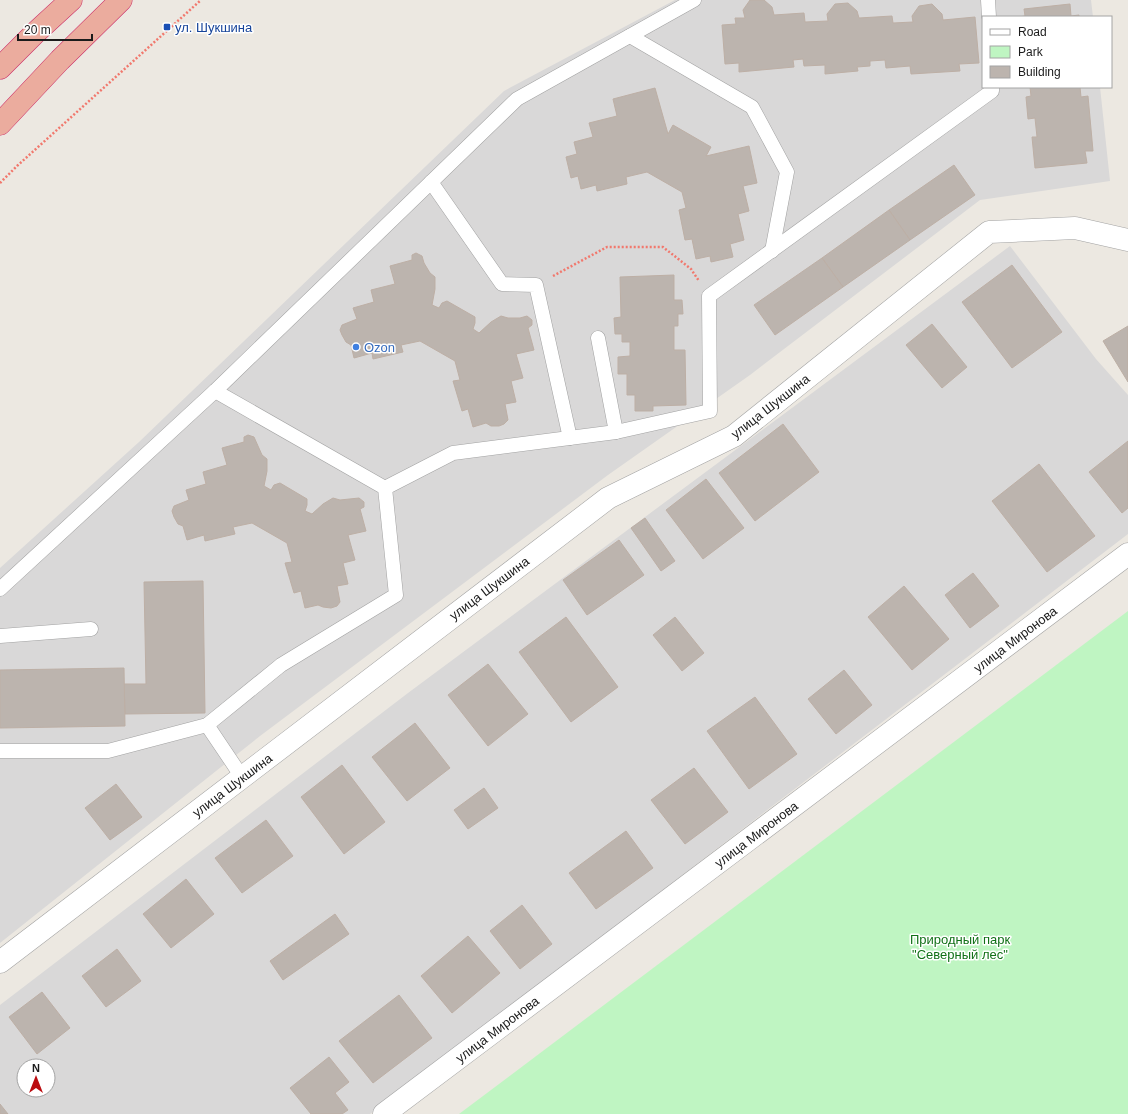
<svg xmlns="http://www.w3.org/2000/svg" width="1128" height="1114" viewBox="0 0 1128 1114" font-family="Arial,sans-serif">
<rect width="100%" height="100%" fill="#ece8e1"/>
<g fill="#d9d8d8" fill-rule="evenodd">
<path d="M675 0H1091L1093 17H983V87H1100L1110 181 980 200 750 375 608 475 260 736 0 943V568L139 442 504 91Z"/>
<path d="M1010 246 1096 359 1128 395V534L370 1114H0V1005L408 693ZM24 1066H48V1090H24Z"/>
</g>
<path fill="#bff5c2" d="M1128 611V1114H459Z"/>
<g fill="#bcb4ae" stroke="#bdafa5">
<path d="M750 0H764L772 7 774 15 804 13 805 22 828 21 827 14 835 4 848 3 857 11 859 18 892 16 893 23 913 22 912 16 919 6 932 4 942 14 943 20 975 17 979 63 959 64 960 71 911 74 910 66 886 68 885 60 870 61V66L857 67 858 71 825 74V65L804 66 803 59 793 60 794 67 739 72V63L725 64 722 25 736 24 735 18H745L743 10Z"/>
<path d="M1070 4 1071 16 1079 15V17H1019L1025 16 1024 9Z"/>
<path d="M1030 87H1080L1081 97 1088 96 1093 151H1085L1087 163 1035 168 1032 137H1037L1035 118 1028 119 1026 97 1031 96Z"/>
<path d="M655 88 668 134 673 125 711 147 706 156 749 146 757 183 743 186 749 211 738 214 744 240 730 244 733 257 711 262 710 256 696 259 692 239 685 240 679 210 686 208 682 192 647 172 626 177 627 184 597 191 596 185 581 189 578 176 571 178 566 157 577 154 574 142 593 137 589 123 617 116 613 99Z"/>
<path d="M954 165 975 195 910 240 889 210Z"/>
<path d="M889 210 910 240 843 287 822 258Z"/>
<path d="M416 253 422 256 424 263 430 273 435 277V289L432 305 439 308 442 303 447 301 475 317V323L473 329 479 333 491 322 501 316 508 318H520L527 316 532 320V325L528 328 534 350 516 354 523 378 511 381 516 402 505 404 508 420 504 424 499 426H491L486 423 473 427 468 409 462 411 453 381 460 380 455 361 420 341 401 345 403 352 373 359 372 353 354 358 351 345 346 342 342 335 340 330 342 325 357 319 353 308 374 302 371 290 395 284 390 266 412 260V255Z"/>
<path d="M822 258 843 287 775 335 754 305Z"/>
<path d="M1012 265 1062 332 1012 368 962 302Z"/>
<path d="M674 275V300H682L683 314H678V326H674V350H685L686 405 653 406V411H635V395H627V374H618V357L630 356V342H622V334H615L614 318 621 317 620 277Z"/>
<path d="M932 324 967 367 942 388 906 345Z"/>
<path d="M1128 326V382L1103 341Z"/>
<path d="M783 424 819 472 755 521 719 473Z"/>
<path d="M248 435 254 437 262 455 267 459V471L264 486 271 490 274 485 280 483 307 499V505L305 511 312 514 323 504 333 498 340 500 359 498 364 502V507L360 509 366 531 348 535 355 560 343 563 348 584 337 586 340 602 337 606 331 608 323 607 318 605 305 608 301 591 294 593 285 563 292 562 287 543 252 523 233 527 235 534 205 541 204 535 187 540 183 526 178 524 174 517 172 511 174 506 189 500 186 490 206 484 203 472 227 465 222 448 244 442V437Z"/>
<path d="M1128 441V508L1122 513 1089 472Z"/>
<path d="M1039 464 1095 536 1047 572 992 501Z"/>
<path d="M706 479 744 528 703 559 666 510Z"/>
<path d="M645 518 675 561 661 571 631 528Z"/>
<path d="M619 540 644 575 587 615 563 580Z"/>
<path d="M973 573 999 606 970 628 945 595Z"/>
<path d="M203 581 205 713 125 714 124 684H146L144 582Z"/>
<path d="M904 586 949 639 912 670 868 617Z"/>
<path d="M566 617 618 687 571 722 519 652Z"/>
<path d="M675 617 704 653 682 671 653 635Z"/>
<path d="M488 664 528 714 488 746 448 695Z"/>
<path d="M124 668 125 726 0 728V670Z"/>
<path d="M844 670 872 705 836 734 808 699Z"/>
<path d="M755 697 797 754 749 789 707 731Z"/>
<path d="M415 723 450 768 407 801 372 757Z"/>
<path d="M342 765 385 822 344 854 301 797Z"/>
<path d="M694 768 728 812 685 844 651 800Z"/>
<path d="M116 784 142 817 110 840 85 808Z"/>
<path d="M484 788 498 808 468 829 454 810Z"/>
<path d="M266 820 293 856 242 893 215 858Z"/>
<path d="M626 831 653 868 596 909 569 873Z"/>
<path d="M186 879 214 914 171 948 143 914Z"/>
<path d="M522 905 552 944 520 969 490 931Z"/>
<path d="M335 914 349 934 283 980 270 961Z"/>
<path d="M468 936 500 973 452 1013 421 976Z"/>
<path d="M117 949 141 981 106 1007 82 976Z"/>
<path d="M42 992 70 1028 37 1054 9 1017Z"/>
<path d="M399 995 432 1038 373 1083 339 1041Z"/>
<path d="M329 1057 349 1082 335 1093 348 1110 342 1114H311L290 1088Z"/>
<path d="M0 1104 8 1114H0Z"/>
</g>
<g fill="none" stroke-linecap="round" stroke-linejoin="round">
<defs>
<g id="service">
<path d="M988 0 989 17"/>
<path d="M630 36 752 107 787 172 772 251"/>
<path d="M431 182 502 284 536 285 570 438"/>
<path d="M598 338 616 432 710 411 709 296 992 91V87"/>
<path d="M385 488 453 453 616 432"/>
<path d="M0 589 215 391 517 99 694 0"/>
<path d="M0 636 91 629"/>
<path d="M207 725 242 777"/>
<path d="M0 751H108L207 725 281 665 396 595 385 488 215 391"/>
</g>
<g id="minor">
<path d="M0 962 608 498 734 436 989 232 1075 228 1128 240"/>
<path d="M384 1114 1128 554"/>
</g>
<g id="trunk">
<path d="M0 68 34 34 71 0"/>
<path d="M0 124 60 60 121 0"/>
</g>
</defs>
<use href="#service" stroke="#a2a2a2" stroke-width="15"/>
<use href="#minor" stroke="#a2a2a2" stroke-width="23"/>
<use href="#trunk" stroke="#cb2d67" stroke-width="23"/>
<g stroke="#f1786d" stroke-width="2.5" stroke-dasharray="2 2" stroke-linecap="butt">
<path d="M0 183 17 166 201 0"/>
<path d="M553 276 607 247H663L691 269 699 281"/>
</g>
<use href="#service" stroke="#fff" stroke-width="14"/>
<use href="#minor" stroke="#fff" stroke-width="22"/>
<use href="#trunk" stroke="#ebac9e" stroke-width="22"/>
</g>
<rect fill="#1a4fb4" stroke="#fff" stroke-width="1.5" x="163" y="23" width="8" height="8" rx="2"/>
<circle fill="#3f7fe0" stroke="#fff" stroke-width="1.5" cx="356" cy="347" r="4"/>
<g text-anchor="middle" stroke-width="3" stroke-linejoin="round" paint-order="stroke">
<g font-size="13" fill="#164399" stroke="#fff" text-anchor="start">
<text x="175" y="32">ул. Шукшина</text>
</g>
<g font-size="13" fill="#366cbe" stroke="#fff" text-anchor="start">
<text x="364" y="352">Ozon</text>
</g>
<g font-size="13" fill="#1b1b1b" stroke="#fff">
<text transform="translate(770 406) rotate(-38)" y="5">улица Шукшина</text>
<text transform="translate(489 588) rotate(-37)" y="5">улица Шукшина</text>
<text transform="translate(1015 639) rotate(-37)" y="5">улица Миронова</text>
<text transform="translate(232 785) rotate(-37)" y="5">улица Шукшина</text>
<text transform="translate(756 834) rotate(-37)" y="5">улица Миронова</text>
<text transform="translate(497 1029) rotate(-37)" y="5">улица Миронова</text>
</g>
<g font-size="13" fill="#117117" stroke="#fff">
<text x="960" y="944">Природный парк<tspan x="960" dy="15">"Северный лес"</tspan></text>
</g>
</g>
<rect x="982" y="16" width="130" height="72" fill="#ffffff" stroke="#a4a4a4"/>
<rect x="990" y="29" width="20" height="6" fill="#ffffff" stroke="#a4a4a4"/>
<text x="1018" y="36" font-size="12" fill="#1b1b1b">Road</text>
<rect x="990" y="46" width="20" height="12" fill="#bff5c2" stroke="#a4a4a4"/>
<text x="1018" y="56" font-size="12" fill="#1b1b1b">Park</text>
<rect x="990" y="66" width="20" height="12" fill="#bcb4ae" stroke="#a4a4a4"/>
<text x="1018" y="76" font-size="12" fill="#1b1b1b">Building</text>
<g transform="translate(36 1078)"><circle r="19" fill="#ffffff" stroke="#a4a4a4"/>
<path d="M0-3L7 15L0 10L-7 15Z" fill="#bb0c10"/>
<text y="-6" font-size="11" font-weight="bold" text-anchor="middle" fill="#1b1b1b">N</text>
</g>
<path d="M18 34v6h74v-6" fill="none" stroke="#1b1b1b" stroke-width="2"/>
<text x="24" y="34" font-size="12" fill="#1b1b1b" stroke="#ffffff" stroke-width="3" paint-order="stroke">20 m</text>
</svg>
